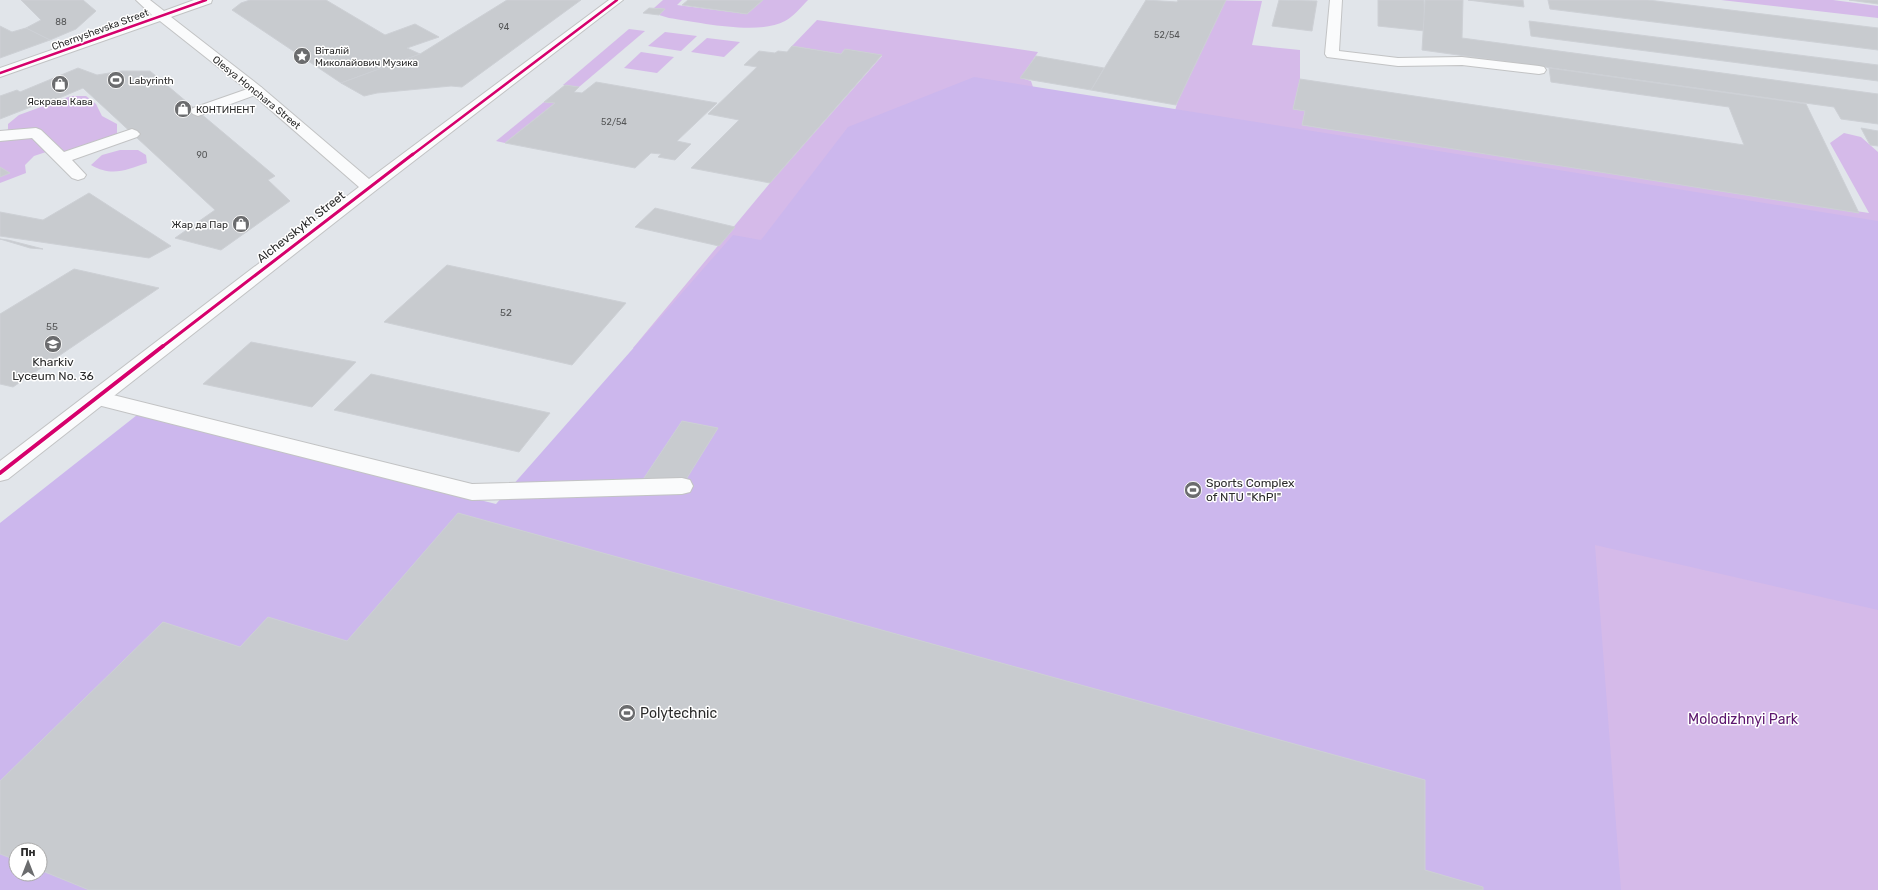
<svg xmlns="http://www.w3.org/2000/svg" width="1878" height="890" viewBox="0 0 1878 890" font-family="Rubik,sans-serif">
<rect width="100%" height="100%" fill="#e1e5ea"/>
<g fill="#d5bae9">
<path d="M663 0H682L677 5 747 14 763 0H808C801 7 793 17 785 21 758 36 698 22 669 18L659 15 664 9 654 8Z"/>
<path d="M1207 0 1262 1 1252 45 1300 50V79L1293 109 1305 111 1302 125 1869 213 1830 143 1844 133 1861 137 1878 152V890H1520L633 348 770 183 882 56 845 49 841 54 792 46 817 20 1038 52 1021 78 1031 81 1034 90 1172 121Z"/>
<path d="M1721 0H1833L1878 6V18Z"/>
<path d="M629 29 645 31 579 87 563 85Z"/>
<path d="M665 32 697 36 681 51 648 46Z"/>
<path d="M707 38 740 42 724 57 691 52Z"/>
<path d="M641 52 674 57 657 73 624 68Z"/>
<path d="M71 96H86L96 104 102 116 117 124V135L77 156 46 152 34 156 25 165 26 173 0 183V141L8 129V124L19 115Z"/>
<path d="M544 102 555 103 505 143 496 141Z"/>
<path d="M120 150H138L146 155 147 163C126 170 112 177 91 165L102 155Z"/>
</g>
<path fill="#ccb7ed" fill-rule="evenodd" d="M974 77 1878 221V610L1595 545 1621 890H0V523L137 415 496 504 733 235 761 240 848 127ZM16 850H40V874H16Z"/>
<g fill="#c8cbcf" stroke="#cdd0d5">
<path d="M21 0H83L96 11 76 29 50 40 26 28 41 20Z"/>
<path d="M250 0H326L385 35 415 24 439 37 407 48 420 54 341 83 232 10 241 3Z"/>
<path d="M507 0H581L462 87 451 86 377 93 364 96 341 83 420 54Z"/>
<path d="M688 0H763L747 14 682 5Z"/>
<path d="M1146 0 1177 2 1178 0H1226L1176 105 1091 90Z"/>
<path d="M1279 0 1317 1 1312 31 1272 26Z"/>
<path d="M1378 0H1424L1425 31 1378 26Z"/>
<path d="M1425 0H1463L1462 38 1878 94V124L1841 119 1834 107 1422 50Z"/>
<path d="M1468 0H1523L1524 7Z"/>
<path d="M1548 0H1648L1878 28V50L1550 9Z"/>
<path d="M1849 0H1878V4Z"/>
<path d="M649 8 665 9 659 15 643 13Z"/>
<path d="M1529 21 1878 65V81L1531 36Z"/>
<path d="M0 26 12 32 26 28 50 40 0 58Z"/>
<path d="M792 46 841 54 845 49 882 55 770 183 691 168 739 120 708 114 757 67 744 65 759 51 775 53 778 51 787 52Z"/>
<path d="M1036 56 1104 68 1091 90 1020 78Z"/>
<path d="M78 68 97 75 122 71H150L275 176 268 180 290 201 221 250 175 238 215 210 83 88 45 104 41 103 0 119V96L17 90 20 92Z"/>
<path d="M1549 68 1806 104 1859 213 1302 125 1305 111 1293 109 1300 79 1744 145 1729 107 1551 82Z"/>
<path d="M596 82 717 103 677 141 691 144 675 160 658 157 661 154 651 153 635 168 505 143 555 103 544 102 565 85 579 87 574 92 582 93Z"/>
<path d="M1861 128 1878 131V146L1870 145Z"/>
<path d="M0 167 10 173 0 177Z"/>
<path d="M89 193 171 246 149 258 0 236V212L43 220Z"/>
<path d="M655 208 735 227 719 246 635 227Z"/>
<path d="M0 239 8 240 43 249 30 248Z"/>
<path d="M447 265 626 303 572 365 384 322Z"/>
<path d="M74 269 159 288 13 387 0 384V314Z"/>
<path d="M251 342 356 362 312 407 203 384Z"/>
<path d="M371 374 550 413 519 452 334 410Z"/>
<path d="M682 421 718 428 682 486 644 478Z"/>
<path d="M458 513 1425 780V870L1483 887V890H89L40 870V850H16V860L0 854V781L163 622 240 647 268 617 347 641Z"/>
</g>
<g fill="none" stroke-linecap="round" stroke-linejoin="round">
<defs>
<g id="lane">
<path d="M1330 0H1342L1339 51 1398 58 1462 57 1539 66 1544 67 1546 70 1544 73 1539 74 1462 65 1398 66 1327 57 1325 54Z"/>
<path d="M256 86 261 87 263 90 261 93 203 114 198 116 193 114 190 111 193 108Z"/>
<path d="M36 128 41 130 64 152 132 129 137 131 140 134 137 137 72 160 86 175 84 178 78 180 72 178 32 138 0 141V131Z"/>
<path d="M97 391 472 484 682 478 690 480 693 486 690 492 682 494 472 500 90 403 86 398 90 393Z"/>
</g>
<path id="secondary" d="M136 0H150L164 11 194 0H212L211 3 171 17 261 87 369 179 609 0H623L375 191 8 479 0 481V461L359 187 251 93 160 21 0 77V68L152 15Z"/>
</defs>
<use href="#lane" stroke="#c2c3c4" stroke-width="2"/>
<use href="#secondary" stroke="#c2c3c4" stroke-width="2"/>
<use href="#lane" fill="#fafbfc" fill-rule="evenodd"/>
<use href="#secondary" fill="#fafbfc" fill-rule="evenodd"/>
<defs>
<g id="cycleway-far2">
<path d="M0 73 206 0"/>
<path d="M412 155 617 0"/>
</g>
<path id="cycleway-far1" d="M162 347 413 154"/>
<path id="cycleway" d="M0 473 163 346"/>
</defs>
<use href="#cycleway-far2" stroke="#fff" stroke-width="4"/>
<use href="#cycleway-far1" stroke="#fff" stroke-width="5"/>
<use href="#cycleway" stroke="#fff" stroke-width="6"/>
<use href="#cycleway-far2" stroke="#d6006c" stroke-width="2.5"/>
<use href="#cycleway-far1" stroke="#d6006c" stroke-width="3"/>
<use href="#cycleway" stroke="#d6006c" stroke-width="4"/>
</g>
<defs>
<symbol id="sight-disc" viewBox="-11 -11 22 22"><circle r="9.5" fill="#6b6c6e" stroke="#fff"/><path d="M0-6L1.8-2.2L6-1.7L2.9 1.2L3.7 5.4L0 3.3L-3.7 5.4L-2.9 1.2L-6-1.7L-1.8-2.2Z" fill="#fff"/></symbol>
<symbol id="stadium-disc" viewBox="-11 -11 22 22"><circle r="9.5" fill="#6b6c6e" stroke="#fff"/><path d="M0-5a6.5 5 0 1 0 0 10a6.5 5 0 1 0 0-10ZM-3.5-1.8h7v3.6h-7Z" fill="#fff"/></symbol>
<symbol id="shop-disc" viewBox="-11 -11 22 22"><circle r="9.5" fill="#6b6c6e" stroke="#fff"/><path d="M-5-2.5h2.3a2.7 3.5 0 0 1 5.4 0H5L5.5 6h-11ZM-1.5-2.5h3a1.5 2.3 0 0 0-3 0Z" fill="#fff"/></symbol>
<symbol id="school-disc" viewBox="-11 -11 22 22"><circle r="9.5" fill="#6b6c6e" stroke="#fff"/><path d="M0-5L7-2L0 1L-7-2ZM-4 1L0 2.5L4 1V4Q0 6-4 4Z" fill="#fff"/></symbol>
</defs>
<g fill-rule="evenodd">
<use href="#sight-disc" x="292" y="46" width="20" height="20"/>
<use href="#stadium-disc" x="106" y="70" width="20" height="20"/>
<use href="#shop-disc" x="50" y="74" width="20" height="20"/>
<use href="#shop-disc" x="173" y="99" width="20" height="20"/>
<use href="#shop-disc" x="231" y="214" width="20" height="20"/>
<use href="#school-disc" x="43" y="334" width="20" height="20"/>
<use href="#stadium-disc" x="1183" y="480" width="20" height="20"/>
<use href="#stadium-disc" x="617" y="703" width="20" height="20"/>
</g>
<g text-anchor="middle" stroke-width="3" stroke-linejoin="round" paint-order="stroke">
<g font-size="9" fill="#545556">
<text x="61" y="25">88</text>
<text x="504" y="30">94</text>
<text x="1167" y="38">52/54</text>
<text x="614" y="125">52/54</text>
<text x="202" y="158">90</text>
</g>
<g font-size="10" fill="#2b2b2b" stroke="#fff">
<text transform="translate(100 29) rotate(-20)" y="4">Chernyshevska Street</text>
<text transform="translate(257 92) rotate(39)" y="4">Olesya Honchara Street</text>
</g>
<g font-size="10" fill="#2b2b2b" stroke="#fff" text-anchor="start">
<text x="315" y="54">Віталій<tspan x="315" dy="12">Миколайович Музика</tspan></text>
<text x="129" y="84">Labyrinth</text>
<text x="60" y="105" text-anchor="middle">Яскрава Кава</text>
<text x="196" y="113">КОНТИНЕНТ</text>
<text x="228" y="228" text-anchor="end">Жар да Пар</text>
</g>
<g font-size="10" fill="#545556">
<text x="506" y="316">52</text>
<text x="52" y="330">55</text>
</g>
<g font-size="12" fill="#2b2b2b" stroke="#fff">
<text transform="translate(301 227) rotate(-38)" y="4">Alchevskykh Street</text>
</g>
<g font-size="12" fill="#2b2b2b" stroke="#fff">
<text x="53" y="366">Kharkiv<tspan x="53" dy="14">Lyceum No. 36</tspan></text>
<text x="1206" y="487" text-anchor="start">Sports Complex<tspan x="1206" dy="14">of NTU "KhPI"</tspan></text>
</g>
<g font-size="14" fill="#2b2b2b" stroke="#fff" text-anchor="start">
<text x="640" y="718">Polytechnic</text>
</g>
<g font-size="14" fill="#5c166e" stroke="#fff">
<text x="1743" y="724">Molodizhnyi Park</text>
</g>
</g>
<g transform="translate(28 862)"><circle r="19" fill="#ffffff" stroke="#aaaaaa"/>
<path d="M0-3L7 15L0 10L-7 15Z" fill="#6b6c6e"/>
<text y="-6" font-size="11" font-weight="bold" text-anchor="middle" fill="#2b2b2b">Пн</text>
</g>
</svg>
